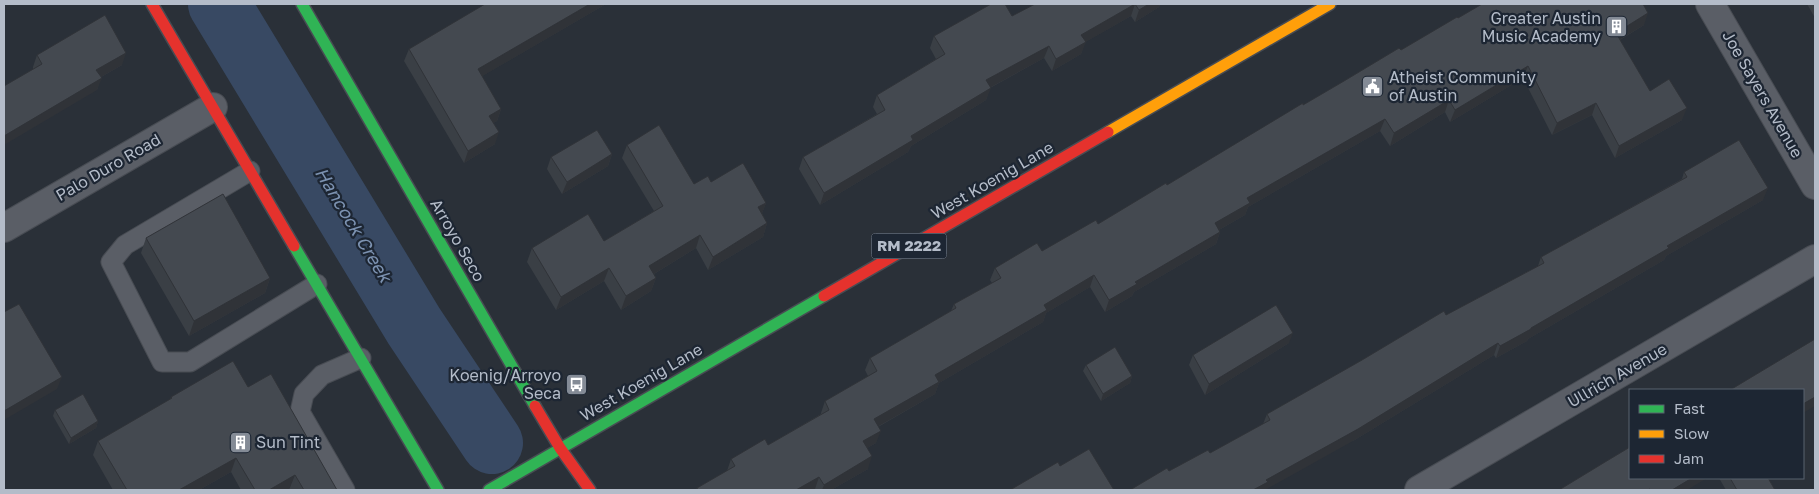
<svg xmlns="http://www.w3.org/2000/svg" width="1819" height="494" viewBox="0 0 1819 494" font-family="'Golos Text',sans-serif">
<rect width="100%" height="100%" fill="#2a3038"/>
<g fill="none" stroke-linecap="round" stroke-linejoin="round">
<path stroke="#384963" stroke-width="62" d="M219 4 414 326 492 443"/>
<defs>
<g id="lane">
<path d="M250 171 125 245 111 262 162 362H190L317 284"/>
<path d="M345 490 300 412 304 394 322 375 361 358"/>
</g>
<g id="street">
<path d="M1710 4 1815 185"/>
<path d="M4 228 213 107"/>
<path d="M1419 490 1815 259"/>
</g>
<g id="fast">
<path d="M302 4 535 406"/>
<path d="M294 246 438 490"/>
<path d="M489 490 824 296"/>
</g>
<path id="slow" d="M1108 132 1330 4"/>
<g id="jam">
<path d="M152 4 294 246"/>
<path d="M824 296 1108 132"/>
<path d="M535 406 560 448 590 490"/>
</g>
</defs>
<use href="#lane" stroke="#484c53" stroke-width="21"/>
<use href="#street" stroke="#484c53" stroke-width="30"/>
<use href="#fast" stroke="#484c53" stroke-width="14"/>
<use href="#slow" stroke="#484c53" stroke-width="14"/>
<use href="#jam" stroke="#484c53" stroke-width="14"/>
<use href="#lane" stroke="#5a5e66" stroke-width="19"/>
<use href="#street" stroke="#5a5e66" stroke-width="28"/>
<use href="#fast" stroke="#30b455" stroke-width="11"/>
<use href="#slow" stroke="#ff9f0a" stroke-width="11"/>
<use href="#jam" stroke="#e5322d" stroke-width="11"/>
</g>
<g fill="#3a3f45">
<path d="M606 4 482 76 501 109 497 121 493 123 495 144 464 163 404 61 409 49Z"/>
<path d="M1035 4H1160L1159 7 1135 22 1131 16 1085 42 1081 54 1052 71 1044 58 990 88 986 100 911 146 908 152 820 205 799 169 803 157 877 114 873 107 877 95 936 59 930 48 934 36 1012 16Z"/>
<path d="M1807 4H1815V18Z"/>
<path d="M1458 18 1644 25 1620 40 1650 91 1682 120 1615 158 1592 115 1552 135 1523 78 1450 122 1445 112 1390 146 1380 131 1248 207 1245 215 1219 230 1220 232 1216 244 1134 292 1132 296 1105 312 1090 287 1046 313 1043 322 939 383 935 394 878 427 876 443 867 448 868 469 831 490H815V489L813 490H696L697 488 727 471 731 459 768 445 821 414V413L825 401 868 376 865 370 870 358 951 311 954 304 992 283 990 280 995 268 1042 251 1098 224 1167 185 1303 105Z"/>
<path d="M37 55 122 65 101 77 97 90 33 69V67Z"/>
<path d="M627 145 694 184 711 182 766 203 762 213 767 223 763 237 708 270 696 248 654 274 656 278 651 291 621 310 604 281 556 310 527 262 532 248 604 241 654 211 622 158Z"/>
<path d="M612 154 608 166 562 194 547 169 551 157Z"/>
<path d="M1684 172 1763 200 1666 256 1664 260 1528 339 1527 341 1496 358 1494 355 1353 441 1169 471 1210 453 1263 424 1267 414 1446 315 1538 266 1541 257 1682 179Z"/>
<path d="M146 238 270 278 265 293 189 336 141 253Z"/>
<path d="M1289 343 1205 395 1189 365 1193 355Z"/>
<path d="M1086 365 1132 376 1130 383 1101 401 1083 371Z"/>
<path d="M248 387 337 490H241L231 472 199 490H113L93 455 98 441 170 400 171 397Z"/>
<path d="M55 410 98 421 96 428 69 444 53 416Z"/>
<path d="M1719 478H1768L1775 490H1726Z"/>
</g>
<g fill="#303338">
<path d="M590 4H606L474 81 478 69Z"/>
<path d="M1135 4 1131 16 1077 47 1081 35Z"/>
<path d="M1149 4H1160L1159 7 1135 22 1139 10Z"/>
<path d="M1648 13 1644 25 1611 45 1616 33Z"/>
<path d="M1086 42 1081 54 1052 71 1056 59Z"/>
<path d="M1049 46 1044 58 982 92 986 80Z"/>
<path d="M126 53 122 65 92 82 96 70Z"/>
<path d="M1528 66 1523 78 1450 122 1455 110Z"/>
<path d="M102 78 97 90 4 145V136Z"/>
<path d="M991 88 986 100 911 146 908 152 820 205 824 193 911 136Z"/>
<path d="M1449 100 1445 112 1390 146 1394 133Z"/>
<path d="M1596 103 1592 115 1552 135 1557 123Z"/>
<path d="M1687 108 1682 120 1615 158 1619 146Z"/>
<path d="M501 109 497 121 485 128 489 116Z"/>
<path d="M1385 119 1380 131 1248 207 1245 215 1210 235 1215 223 1247 198Z"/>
<path d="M499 132 495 144 464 163 468 151Z"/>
<path d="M612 154 608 166 562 194 567 182Z"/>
<path d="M1768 188 1763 200 1666 256 1664 260 1528 339 1527 341 1496 358 1500 346 1667 246Z"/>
<path d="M766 203 761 216 758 207Z"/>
<path d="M767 223 763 237 708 270 713 257Z"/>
<path d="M1220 232 1216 244 1134 292 1132 296 1105 312 1109 300 1135 282Z"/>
<path d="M700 235 696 248 644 280 649 266Z"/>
<path d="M609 268 604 281 556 310 561 297Z"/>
<path d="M1094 275 1090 287 1046 313 1043 322 939 383 935 394 870 431 874 419 935 375 1044 305Z"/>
<path d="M270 278 265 293 189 336 194 321Z"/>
<path d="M656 278 651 291 621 310 626 296Z"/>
<path d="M1293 333 1289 343 1205 395 1209 384Z"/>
<path d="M1498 343 1494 355 1353 441 1265 490H1253L1266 480Z"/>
<path d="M1132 376 1130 383 1101 401 1103 394Z"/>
<path d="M62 377 57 389 4 420V411Z"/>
<path d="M1815 397V406L1803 413V404Z"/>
<path d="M98 421 96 428 69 444 71 438Z"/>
<path d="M881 431 876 443 858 453 863 441Z"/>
<path d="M872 456 868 469 831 490H822L824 485Z"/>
<path d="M236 458 231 472 199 490H179Z"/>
<path d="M295 475 289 490H269Z"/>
<path d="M819 477 815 489 813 490H796Z"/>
<path d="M1692 478H1707L1687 490H1672Z"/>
</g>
<g fill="#444950" stroke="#303338">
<path d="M485 4H590L478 69 501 109 489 116 499 132 468 151 409 49Z"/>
<path d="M991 4H1005L1012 16 1035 4H1135L1081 35 1086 42 1056 59 1049 46 986 80 991 88 911 136 913 140 824 193 803 157 885 110 877 95 945 54 934 36Z"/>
<path d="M1135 4H1149L1139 10Z"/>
<path d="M1482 4H1643L1648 13 1616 33 1650 91 1669 79 1687 108 1619 146 1596 103 1557 123 1528 66 1455 110 1449 100 1394 133 1385 119 1247 198 1250 203 1215 223 1220 232 1135 282 1137 284 1109 300 1094 275 1044 305 1047 310 935 375 939 382 874 419 881 431 863 441 872 456 824 485 819 477 796 490H698L697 488 735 466 731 459 765 439 768 445 829 410 825 401 877 371 870 358 956 308 954 304 1001 278 995 268 1037 243 1042 251 1096 220 1098 224 1166 183 1167 185 1303 103V105L1344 81 1399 48 1401 50 1457 17 1458 18Z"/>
<path d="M105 15 126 53 96 70 102 78 4 136V86L42 64 37 55Z"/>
<path d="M659 125 694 184 708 176 711 182 743 163 766 203 758 207 767 223 713 257 700 235 649 266 656 278 626 296 609 268 561 297 532 248 588 214 604 241 663 206 627 145Z"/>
<path d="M597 130 612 154 567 182 551 157Z"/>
<path d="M1739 140 1768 188 1667 246 1669 248 1531 328V329L1500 346 1498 343 1358 429 1266 480 1268 482 1253 490H1130L1167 468 1169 471 1208 450 1210 453 1270 420 1267 414 1362 360 1444 311 1446 315 1544 263 1541 257 1687 177 1684 172Z"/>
<path d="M223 194 270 278 194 321 146 238Z"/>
<path d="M19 304 62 377 4 411V312Z"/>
<path d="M1276 305 1293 333 1209 384 1193 355Z"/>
<path d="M1815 339V397L1803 404V390H1730Z"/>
<path d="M1115 347 1132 376 1103 394 1086 365Z"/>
<path d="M233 361 248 387 271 374 337 490H304L295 475 269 490H255L236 458 179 490H127L98 441 172 398 171 397Z"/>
<path d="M83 394 98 421 71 438 55 410Z"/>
<path d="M1630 447V478H1692L1672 490H1650V489L1648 490H1559L1605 462Z"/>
<path d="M1089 449 1114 490H1010L1058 462 1060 466Z"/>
<path d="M1730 478H1768L1775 490H1737Z"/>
</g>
<defs>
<symbol id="building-square" viewBox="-11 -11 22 22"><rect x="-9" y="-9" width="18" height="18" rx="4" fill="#848b96" stroke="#1d2633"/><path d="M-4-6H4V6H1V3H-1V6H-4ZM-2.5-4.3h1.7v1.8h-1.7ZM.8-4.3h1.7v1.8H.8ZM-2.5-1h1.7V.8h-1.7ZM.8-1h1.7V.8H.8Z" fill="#fff"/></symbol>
<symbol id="civic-square" viewBox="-11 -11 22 22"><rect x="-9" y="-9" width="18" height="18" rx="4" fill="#848b96" stroke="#1d2633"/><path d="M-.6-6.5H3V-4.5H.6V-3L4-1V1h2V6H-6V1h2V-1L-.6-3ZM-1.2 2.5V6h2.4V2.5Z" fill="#fff"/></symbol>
<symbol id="bus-square" viewBox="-11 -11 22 22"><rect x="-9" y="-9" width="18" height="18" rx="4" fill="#848b96" stroke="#1d2633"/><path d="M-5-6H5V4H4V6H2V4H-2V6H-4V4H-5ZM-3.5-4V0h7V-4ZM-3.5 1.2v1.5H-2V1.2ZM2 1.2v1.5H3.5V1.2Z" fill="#fff"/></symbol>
</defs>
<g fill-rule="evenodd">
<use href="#building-square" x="1604" y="14" width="25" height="25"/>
<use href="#civic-square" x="1360" y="74" width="25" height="25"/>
<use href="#bus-square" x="564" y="372" width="25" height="25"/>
<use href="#building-square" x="228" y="430" width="25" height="25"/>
</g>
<g text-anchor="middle" stroke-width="4.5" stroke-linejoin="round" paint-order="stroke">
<rect fill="#1d2633" stroke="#878f9c" stroke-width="1" x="871.5" y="233.5" width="75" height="25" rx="4"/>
<g font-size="15" font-weight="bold" fill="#b4bcc9">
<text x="909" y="251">RM 2222</text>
</g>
<g font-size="16" fill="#b4bcc9" stroke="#1d2633" text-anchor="end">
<text x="1601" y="24">Greater Austin<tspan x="1601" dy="18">Music Academy</tspan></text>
<text x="1389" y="83" text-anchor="start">Atheist Community<tspan x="1389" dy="18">of Austin</tspan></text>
<text x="561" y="381">Koenig/Arroyo<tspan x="561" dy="18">Seca</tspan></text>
<text x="256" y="448" text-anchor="start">Sun Tint</text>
</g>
<g font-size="16" fill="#b4bcc9" stroke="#1d2633">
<text transform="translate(1763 94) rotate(60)" y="6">Joe Sayers Avenue</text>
<text transform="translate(108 167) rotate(-30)" y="6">Palo Duro Road</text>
<text transform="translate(992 180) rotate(-30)" y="6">West Koenig Lane</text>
<text transform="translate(458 240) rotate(60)" y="6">Arroyo Seco</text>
<text transform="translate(1617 375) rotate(-30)" y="6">Ullrich Avenue</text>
<text transform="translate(641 382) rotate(-30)" y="6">West Koenig Lane</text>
</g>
<g font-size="18" font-style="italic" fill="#7c92b1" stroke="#1d2633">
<text transform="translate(353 225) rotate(59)" y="6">Hancock Creek</text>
</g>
</g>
<rect width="1819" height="494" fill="none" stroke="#b4bcc9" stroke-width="10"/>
<rect x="1629" y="389" width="175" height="90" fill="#1d2633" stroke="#59626f"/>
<rect x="1639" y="405" width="25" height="8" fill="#30b455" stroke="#59626f"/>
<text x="1674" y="414" font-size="15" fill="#b4bcc9">Fast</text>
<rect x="1639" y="430" width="25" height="8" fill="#ff9f0a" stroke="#59626f"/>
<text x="1674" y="439" font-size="15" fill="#b4bcc9">Slow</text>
<rect x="1639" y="455" width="25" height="8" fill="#e5322d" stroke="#59626f"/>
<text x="1674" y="464" font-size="15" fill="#b4bcc9">Jam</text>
</svg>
